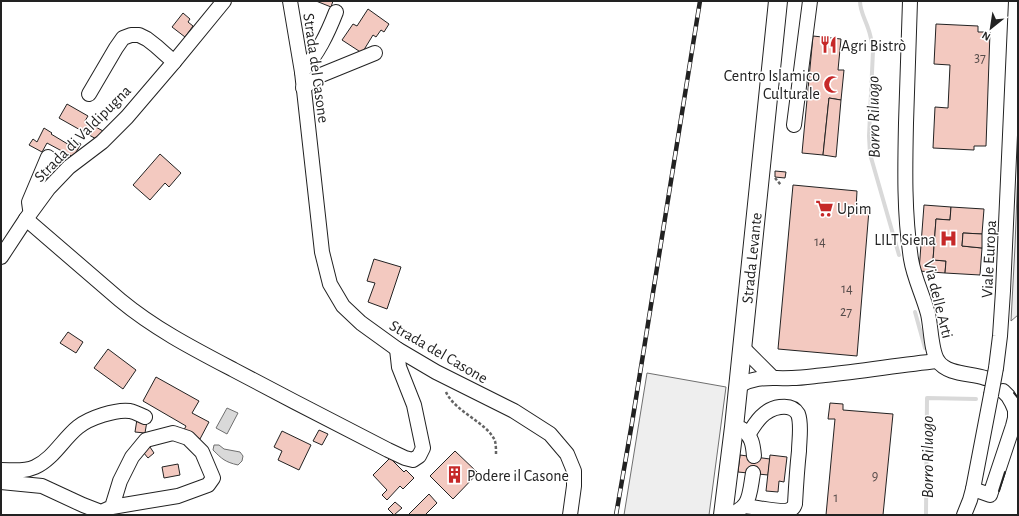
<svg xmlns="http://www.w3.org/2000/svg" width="1019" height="516" viewBox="0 0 1019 516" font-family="'Alegreya Sans',sans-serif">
<rect width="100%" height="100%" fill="#fff"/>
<path fill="#eee" stroke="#6f6f6f" d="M647 373 726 387 709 515H624Z"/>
<path fill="#ededed" stroke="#6f6f6f" d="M1018 167V315L1011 321 1015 246Z"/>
<g fill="#d9d9d9" stroke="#6f6f6f">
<path d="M227 408 238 413 227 434 216 428Z"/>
<path d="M214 445H219L224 449 240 452 243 456 242 461 238 465C225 462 222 459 213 450Z"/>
</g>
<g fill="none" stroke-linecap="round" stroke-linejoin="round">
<g stroke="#d9d9d9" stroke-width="4">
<path d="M860 1C860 11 865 19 868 28 871 36 872 43 873 51L869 136 870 154 899 255"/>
<path d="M915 312 925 348"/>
<path d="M926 515 927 398 976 399"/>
</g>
</g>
<g fill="#f3c9c0" stroke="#222">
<path d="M316 1H333L331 7Z"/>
<path d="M368 9 389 24 384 32 381 30 376 37 373 35 362 53 342 40 353 24 357 26Z"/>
<path d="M183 13 190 19 188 22 193 26 185 37 172 27Z"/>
<path d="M936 24 978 26V32H990L986 146H974V150L933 148 935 107 948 108 950 65 934 64Z"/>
<path d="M813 36 841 39 838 70H844L841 100 829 98 823 155 802 153Z"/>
<path d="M829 98 841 100 836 157 823 155Z"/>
<path d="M67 104 88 116 85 121 103 131 98 140 59 118Z"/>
<path d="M44 128 52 133 51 134 71 146 74 141 81 144 73 157 47 143 42 152 29 145 33 139 37 142Z"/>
<path d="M160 154 181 173 169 187 165 183 150 200 133 185Z"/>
<path d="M775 171 786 172 785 178 775 177Z"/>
<path d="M793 185 857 191 856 209 869 210 857 356 778 349Z"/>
<path d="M924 205 951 207 950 220 936 219 933 260 946 261 945 273 919 271Z"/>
<path d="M951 207 984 209 982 234 963 233 962 246 982 248 980 275 945 273 946 261 933 260 936 219 950 220Z"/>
<path d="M963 233 982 234V248L962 246Z"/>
<path d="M374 259 401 267 387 309 368 302 375 283 367 281Z"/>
<path d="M68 332 83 342 76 353 60 343Z"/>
<path d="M108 349 136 370 123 389 94 368Z"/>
<path d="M156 377 199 401 192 413 209 422 200 439 184 430 186 426 143 401Z"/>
<path d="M830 403 843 404V410L893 414 883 515H826L835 419H828Z"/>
<path d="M137 419 147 421 145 433 135 432Z"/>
<path d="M319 430 328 434 322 445 313 441Z"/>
<path d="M282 431 311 445 299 470 278 460 282 451 274 447Z"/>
<path d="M150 447 154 453 148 458 143 452Z"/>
<path d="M455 451 478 473 453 499 430 476Z"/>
<path d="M740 455 770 459 768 475 738 472Z"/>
<path d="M770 455 787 457 784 482 779 481 778 492 766 491Z"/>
<path d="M390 458 404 472 406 470 414 478 403 489 400 486 387 500 382 495 387 490 373 475Z"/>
<path d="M178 464 180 475 164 478 162 467Z"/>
<path d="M429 494 437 503 425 515H410L409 514Z"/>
<path d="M395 502 402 508 394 515 388 509Z"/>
</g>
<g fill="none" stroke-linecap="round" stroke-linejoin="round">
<defs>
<g id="minor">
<path d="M290 1 302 72 322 252 330 284 343 306 361 323 397 349 436 372 514 411 550 434 567 454 574 471V486L570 515"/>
<path d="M910 1C909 42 907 82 906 123 905 168 904 214 911 259 914 278 923 295 928 314 931 326 931 352 938 361 947 375 972 373 985 378"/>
<path d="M302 72C318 53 327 35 336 12"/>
<path d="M303 88 313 80 321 75 375 53"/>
<path d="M89 94 116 48 123 38 131 35H139L147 39 156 46 174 62"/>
<path d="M794 125 810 1"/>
<path d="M30 209 29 202 48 157"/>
<path d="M26 219 120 300C155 329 194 349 234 370 285 397 337 424 388 450L405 458 413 460 419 456 423 448 414 405 399 367 397 349"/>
<path d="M1 257 26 219 48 189 69 167 102 142 127 117 174 62 224 1"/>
<path d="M742 347 772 377"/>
<path d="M996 368 1000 336 1003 291 1016 1"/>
<path d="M738 386C758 375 770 379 792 378 803 378 814 376 825 375 863 371 900 365 937 361"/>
<path d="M742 429C752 436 753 445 754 456"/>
<path d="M1 470C13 470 24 472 35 467 53 459 63 439 78 427 89 418 116 409 130 411 135 412 140 415 145 417"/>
<path d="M1 482 42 486 83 505 101 512 112 507 178 496 208 485 213 478 202 452 188 438 173 433 146 440 132 457 120 481 112 507"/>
<path d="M973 489 990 495 1013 426 1015 418V410L1012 403 1008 396 1003 391"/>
<path d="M745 506C754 507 785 514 791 509 794 508 794 506 795 504 796 486 797 469 799 451 799 441 802 424 798 414 794 407 787 406 780 407 764 409 756 422 748 435"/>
<path d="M726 515C751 509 749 496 753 473"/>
<path d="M964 515 970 500 973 489 991 395"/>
</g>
<path id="major" d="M723 515 734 427 778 1"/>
</defs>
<use href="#minor" stroke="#222" stroke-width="16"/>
<use href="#major" stroke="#222" stroke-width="20"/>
<g stroke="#646464" stroke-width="2.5" stroke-dasharray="3 2" stroke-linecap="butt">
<path d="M775 178 781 185"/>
<path d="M446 392C455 412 488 423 495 441 496 445 496 450 496 454"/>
</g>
<use href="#minor" stroke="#fff" stroke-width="14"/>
<use href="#major" stroke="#fff" stroke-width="18"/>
<defs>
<path id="rail" d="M616 515 632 423 700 1"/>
</defs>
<use href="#rail" stroke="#222" stroke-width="4.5"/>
<use href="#rail" stroke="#fff" stroke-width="3" stroke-dasharray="9" stroke-linecap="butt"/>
<defs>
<path id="minor-bridge" d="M991 395 996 368"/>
</defs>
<use href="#minor-bridge" stroke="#222" stroke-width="16" stroke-linecap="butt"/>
<use href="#minor-bridge" stroke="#fff" stroke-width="14"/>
<g stroke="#222" stroke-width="2">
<path d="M1014 393 1018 398"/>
<path d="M999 491 1005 472"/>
</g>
</g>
<defs>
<symbol id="restaurant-bare" viewBox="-9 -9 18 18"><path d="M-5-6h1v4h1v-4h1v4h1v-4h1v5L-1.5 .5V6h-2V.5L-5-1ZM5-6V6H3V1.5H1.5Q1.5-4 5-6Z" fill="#c62828" stroke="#fff" stroke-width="2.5" paint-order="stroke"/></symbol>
<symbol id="mosque-bare" viewBox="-9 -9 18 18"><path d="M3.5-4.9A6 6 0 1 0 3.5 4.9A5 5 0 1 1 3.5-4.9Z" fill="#c62828" stroke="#fff" stroke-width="2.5" paint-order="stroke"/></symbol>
<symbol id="supermarket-bare" viewBox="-9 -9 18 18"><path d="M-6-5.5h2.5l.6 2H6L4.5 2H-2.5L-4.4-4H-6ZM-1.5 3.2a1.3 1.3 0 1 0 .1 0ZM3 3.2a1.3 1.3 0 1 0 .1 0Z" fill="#c62828" stroke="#fff" stroke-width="2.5" paint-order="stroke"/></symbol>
<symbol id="hospital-bare" viewBox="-9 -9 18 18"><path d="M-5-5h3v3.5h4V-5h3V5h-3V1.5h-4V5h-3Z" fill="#c62828" stroke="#fff" stroke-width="2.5" paint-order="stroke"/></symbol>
<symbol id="building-bare" viewBox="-9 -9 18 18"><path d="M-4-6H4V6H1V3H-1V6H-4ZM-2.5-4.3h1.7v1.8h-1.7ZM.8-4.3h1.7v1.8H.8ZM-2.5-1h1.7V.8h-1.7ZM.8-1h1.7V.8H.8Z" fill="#c62828" stroke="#fff" stroke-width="2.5" paint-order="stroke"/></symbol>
</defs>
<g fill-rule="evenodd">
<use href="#restaurant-bare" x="816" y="32" width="25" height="25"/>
<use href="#mosque-bare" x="820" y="72" width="25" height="25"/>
<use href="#supermarket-bare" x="812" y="196" width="25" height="25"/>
<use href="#hospital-bare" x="936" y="226" width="25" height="25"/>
<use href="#building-bare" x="442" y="462" width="25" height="25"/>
</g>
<g text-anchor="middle" stroke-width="3" stroke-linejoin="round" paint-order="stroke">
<g font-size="14" fill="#564c4a">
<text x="980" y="62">37</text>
<text x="820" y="246">14</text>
<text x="847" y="293">14</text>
<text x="846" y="316">27</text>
<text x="875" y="480">9</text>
<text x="836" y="502">1</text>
</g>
<g font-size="16" fill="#222" stroke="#fff" text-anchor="start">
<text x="841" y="51">Agri Bistrò</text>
<text x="820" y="81" text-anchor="end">Centro Islamico<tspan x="820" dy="18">Culturale</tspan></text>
<text x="837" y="214">Upim</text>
<text x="936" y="245" text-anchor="end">LILT Siena</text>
<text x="467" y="481">Podere il Casone</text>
</g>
<g font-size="16" fill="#222" stroke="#fff">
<text transform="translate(317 68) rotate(82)" y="6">Strada del Casone</text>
<text transform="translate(82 133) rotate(-45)" y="6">Strada di Valdipugna</text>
<text transform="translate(751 258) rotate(-84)" y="6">Strada Levante</text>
<text transform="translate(988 259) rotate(-87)" y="6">Viale Europa</text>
<text transform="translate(939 299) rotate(76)" y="6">Via delle Arti</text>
<text transform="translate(439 351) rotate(30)" y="6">Strada del Casone</text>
</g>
<g font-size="17" font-style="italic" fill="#222" stroke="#fff">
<text transform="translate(873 117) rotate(-91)" y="6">Borro Riluogo</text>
<text transform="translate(927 457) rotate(-90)" y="6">Borro Riluogo</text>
</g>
</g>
<rect width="1019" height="516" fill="none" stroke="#222222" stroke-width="4"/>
<g transform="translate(991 28) rotate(210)" stroke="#ffffff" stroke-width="3" paint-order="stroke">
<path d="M0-3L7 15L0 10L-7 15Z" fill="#222222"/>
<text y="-6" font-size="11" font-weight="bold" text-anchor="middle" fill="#222222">N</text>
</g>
</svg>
